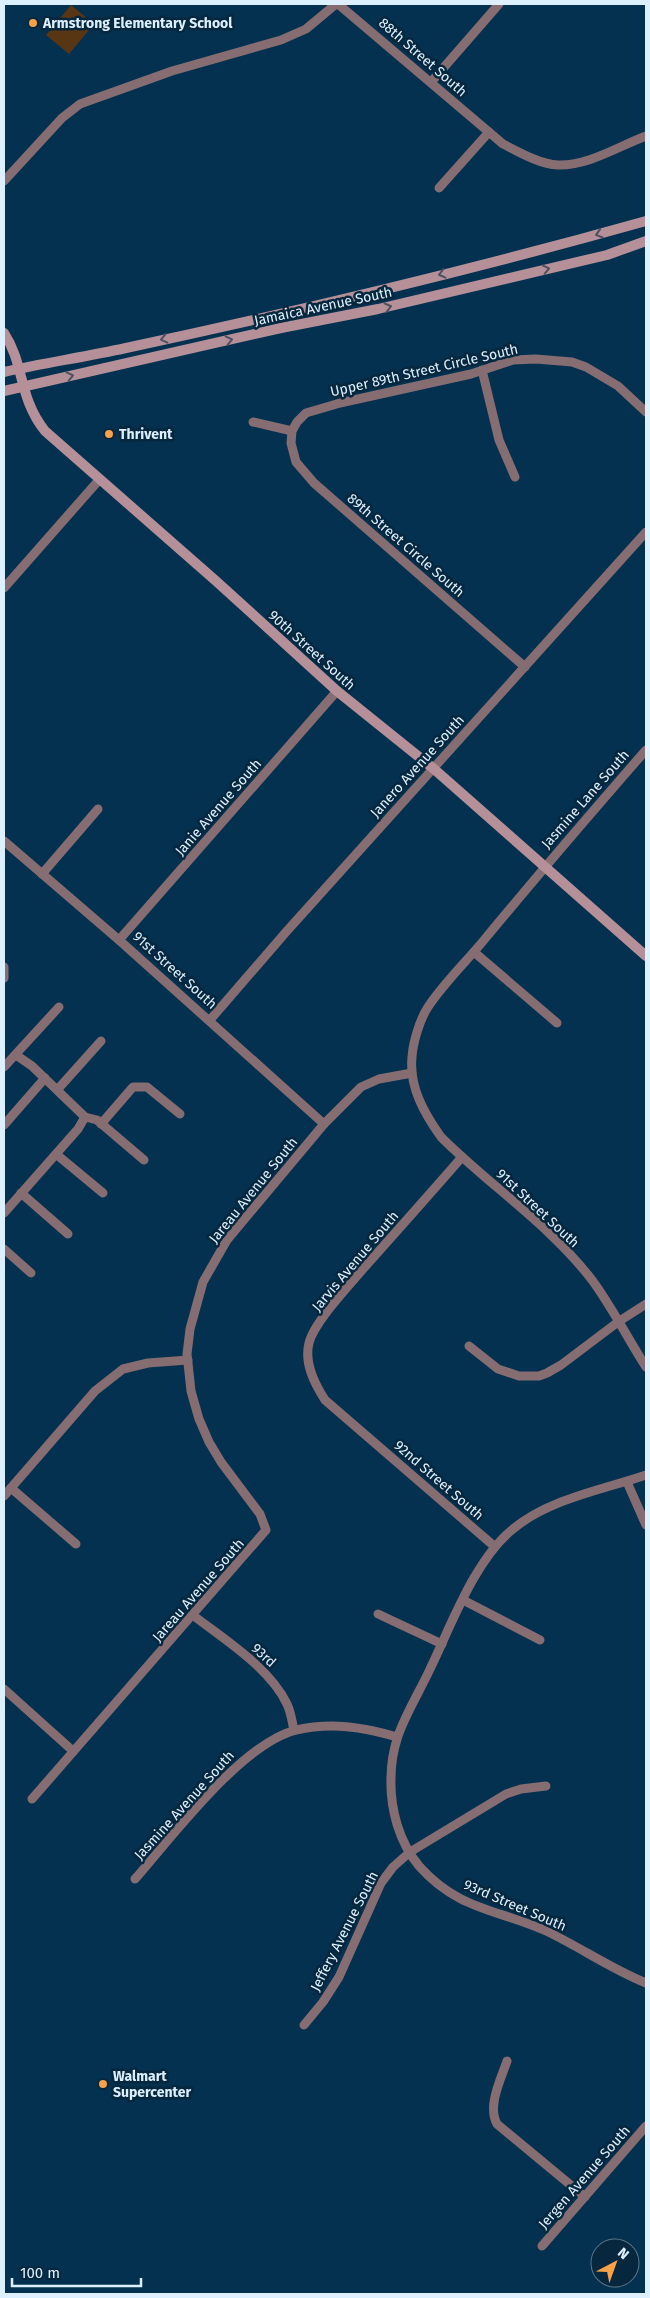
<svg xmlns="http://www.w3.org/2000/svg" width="650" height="2298" viewBox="0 0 650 2298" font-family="'Fira Sans',sans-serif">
<rect width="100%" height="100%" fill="#03314f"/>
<path fill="#583613" d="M71 5 94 24 69 54 46 35Z"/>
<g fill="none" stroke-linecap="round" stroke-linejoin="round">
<g stroke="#856d72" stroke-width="9">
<path d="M338 4 503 144C519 152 539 164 558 165 588 166 619 146 646 136"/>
<path d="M432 81 499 4"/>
<path d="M4 181 62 118 80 104 172 71 281 40 306 29 336 4"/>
<path d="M439 188 489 132"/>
<path d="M482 370 499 440 515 477"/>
<path d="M253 422 292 431"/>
<path d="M4 588 99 480"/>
<path d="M525 667 314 483 296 462 291 443 292 431 297 422 306 413 340 403 471 374 513 360 536 359 572 362 586 367 618 386 646 412"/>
<path d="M646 750C591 813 537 876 484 940 466 962 444 983 428 1007 420 1019 413 1042 412 1057 409 1087 424 1113 441 1137 489 1185 550 1225 592 1280 612 1307 628 1339 646 1367"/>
<path d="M4 841 119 940 324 1124"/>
<path d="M42 874 98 809"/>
<path d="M119 940 337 691"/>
<path d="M474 952 557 1023"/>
<path d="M4 967V978"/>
<path d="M210 1020 286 932 646 532"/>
<path d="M16 1055 32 1066 85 1117 97 1120 144 1160"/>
<path d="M4 1067 59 1007"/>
<path d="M58 1089 101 1041"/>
<path d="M101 1124 133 1087H147L180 1114"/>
<path d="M4 1125 45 1078"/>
<path d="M56 1154 103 1193"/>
<path d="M462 1157C429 1195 396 1232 363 1269 349 1286 314 1322 309 1343 304 1363 314 1383 325 1400L494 1546"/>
<path d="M21 1193 68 1234"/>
<path d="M4 1213 78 1129 85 1117"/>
<path d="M4 1249 31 1273"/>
<path d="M469 1346 498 1369 519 1376H539L547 1373 561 1365 618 1322 646 1304"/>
<path d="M646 1475C602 1490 549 1499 513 1529 475 1559 451 1626 430 1669 420 1691 406 1713 398 1736 394 1748 391 1766 391 1778 390 1809 399 1842 419 1866 458 1910 497 1909 546 1931 580 1947 611 1969 646 1983"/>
<path d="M627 1482 646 1525"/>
<path d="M11 1488 76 1544"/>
<path d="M4 1496 95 1391 123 1369 148 1363 188 1360"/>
<path d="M463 1600 540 1640"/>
<path d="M378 1614 442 1644"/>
<path d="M194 1616C225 1640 270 1668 287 1704 291 1712 292 1722 294 1730"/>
<path d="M4 1689 73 1751"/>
<path d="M32 1799 266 1530 260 1514 221 1462 209 1442 199 1419 191 1391 187 1354 190 1329 203 1282 227 1240 324 1124 361 1087 379 1079 412 1073"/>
<path d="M135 1879C172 1837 242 1743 296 1730 331 1722 363 1727 397 1737"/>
<path d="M304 2025 323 2002 339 1977 381 1883 393 1867 410 1852 506 1794 521 1789 546 1786"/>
<path d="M507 2061C501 2079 487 2106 497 2124L585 2197"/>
<path d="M542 2246 646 2126"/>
</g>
<g stroke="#b69098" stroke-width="10">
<path d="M4 333C25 365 18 397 45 431L216 581 337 691 434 769 646 956"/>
<path d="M4 372C44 363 85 357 126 348 300 311 475 269 646 221"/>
<path d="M4 391 281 328 378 309 607 255 646 241"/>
</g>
</g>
<defs><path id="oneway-chevron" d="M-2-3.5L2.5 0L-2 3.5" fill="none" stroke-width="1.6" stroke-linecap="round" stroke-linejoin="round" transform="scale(1.25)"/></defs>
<g stroke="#4c5161">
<use href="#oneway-chevron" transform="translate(599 234) rotate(164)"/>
<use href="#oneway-chevron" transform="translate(546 269) rotate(-13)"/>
<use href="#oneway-chevron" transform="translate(442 274) rotate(166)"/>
<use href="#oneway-chevron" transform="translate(388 307) rotate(-14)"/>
<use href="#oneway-chevron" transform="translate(164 339) rotate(167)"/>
<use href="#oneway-chevron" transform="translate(229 340) rotate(-13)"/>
<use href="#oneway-chevron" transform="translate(70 376) rotate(-13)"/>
</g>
<g fill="#f7a149" stroke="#06273d" stroke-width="2">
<circle cx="33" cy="23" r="5"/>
<circle cx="109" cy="434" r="5"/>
<circle cx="103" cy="2084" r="5"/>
</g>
<g text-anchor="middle" stroke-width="5" stroke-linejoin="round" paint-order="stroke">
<g font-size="14" font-weight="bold" fill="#ddf0ff" stroke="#06273d" text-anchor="start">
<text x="43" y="28">Armstrong Elementary School</text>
<text x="119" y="439">Thrivent</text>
<text x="113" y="2081">Walmart<tspan x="113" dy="16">Supercenter</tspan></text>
</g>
<g font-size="14" fill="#ddf0ff" stroke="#06273d">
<text transform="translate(423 57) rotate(41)" y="5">88th Street South</text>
<text transform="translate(323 306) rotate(-12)" y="5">Jamaica Avenue South</text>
<text transform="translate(424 370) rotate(-13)" y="5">Upper 89th Street Circle South</text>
<text transform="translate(406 545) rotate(41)" y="5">89th Street Circle South</text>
<text transform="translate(312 650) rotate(42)" y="5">90th Street South</text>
<text transform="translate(417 766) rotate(-48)" y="5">Janero Avenue South</text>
<text transform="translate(585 799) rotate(-49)" y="5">Jasmine Lane South</text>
<text transform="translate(218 807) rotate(-49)" y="5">Janie Avenue South</text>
<text transform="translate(175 970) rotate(42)" y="5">91st Street South</text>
<text transform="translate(253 1190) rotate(-51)" y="5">Jareau Avenue South</text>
<text transform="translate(538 1208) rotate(43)" y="5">91st Street South</text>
<text transform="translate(355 1261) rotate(-50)" y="5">Jarvis Avenue South</text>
<text transform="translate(439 1480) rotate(41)" y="5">92nd Street South</text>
<text transform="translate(198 1590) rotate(-49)" y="5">Jareau Avenue South</text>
<text transform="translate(264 1655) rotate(42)" y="5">93rd</text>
<text transform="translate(184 1805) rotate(-48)" y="5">Jasmine Avenue South</text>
<text transform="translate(515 1905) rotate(23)" y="5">93rd Street South</text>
<text transform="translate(344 1931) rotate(-63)" y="5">Jeffery Avenue South</text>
<text transform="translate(584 2177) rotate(-49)" y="5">Jergen Avenue South</text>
</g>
</g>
<rect width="650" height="2298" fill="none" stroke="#ddf0ff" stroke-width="10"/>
<g transform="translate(615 2263) rotate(41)"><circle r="24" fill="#06273d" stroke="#5c778b"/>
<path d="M0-4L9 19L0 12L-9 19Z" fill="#f7a149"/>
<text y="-8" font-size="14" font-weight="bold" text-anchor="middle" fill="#ddf0ff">N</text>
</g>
<path d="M12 2278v8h129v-8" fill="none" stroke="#ddf0ff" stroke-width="2.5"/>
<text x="20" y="2278" font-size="15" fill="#ddf0ff" stroke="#06273d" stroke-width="4" paint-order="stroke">100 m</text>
</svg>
